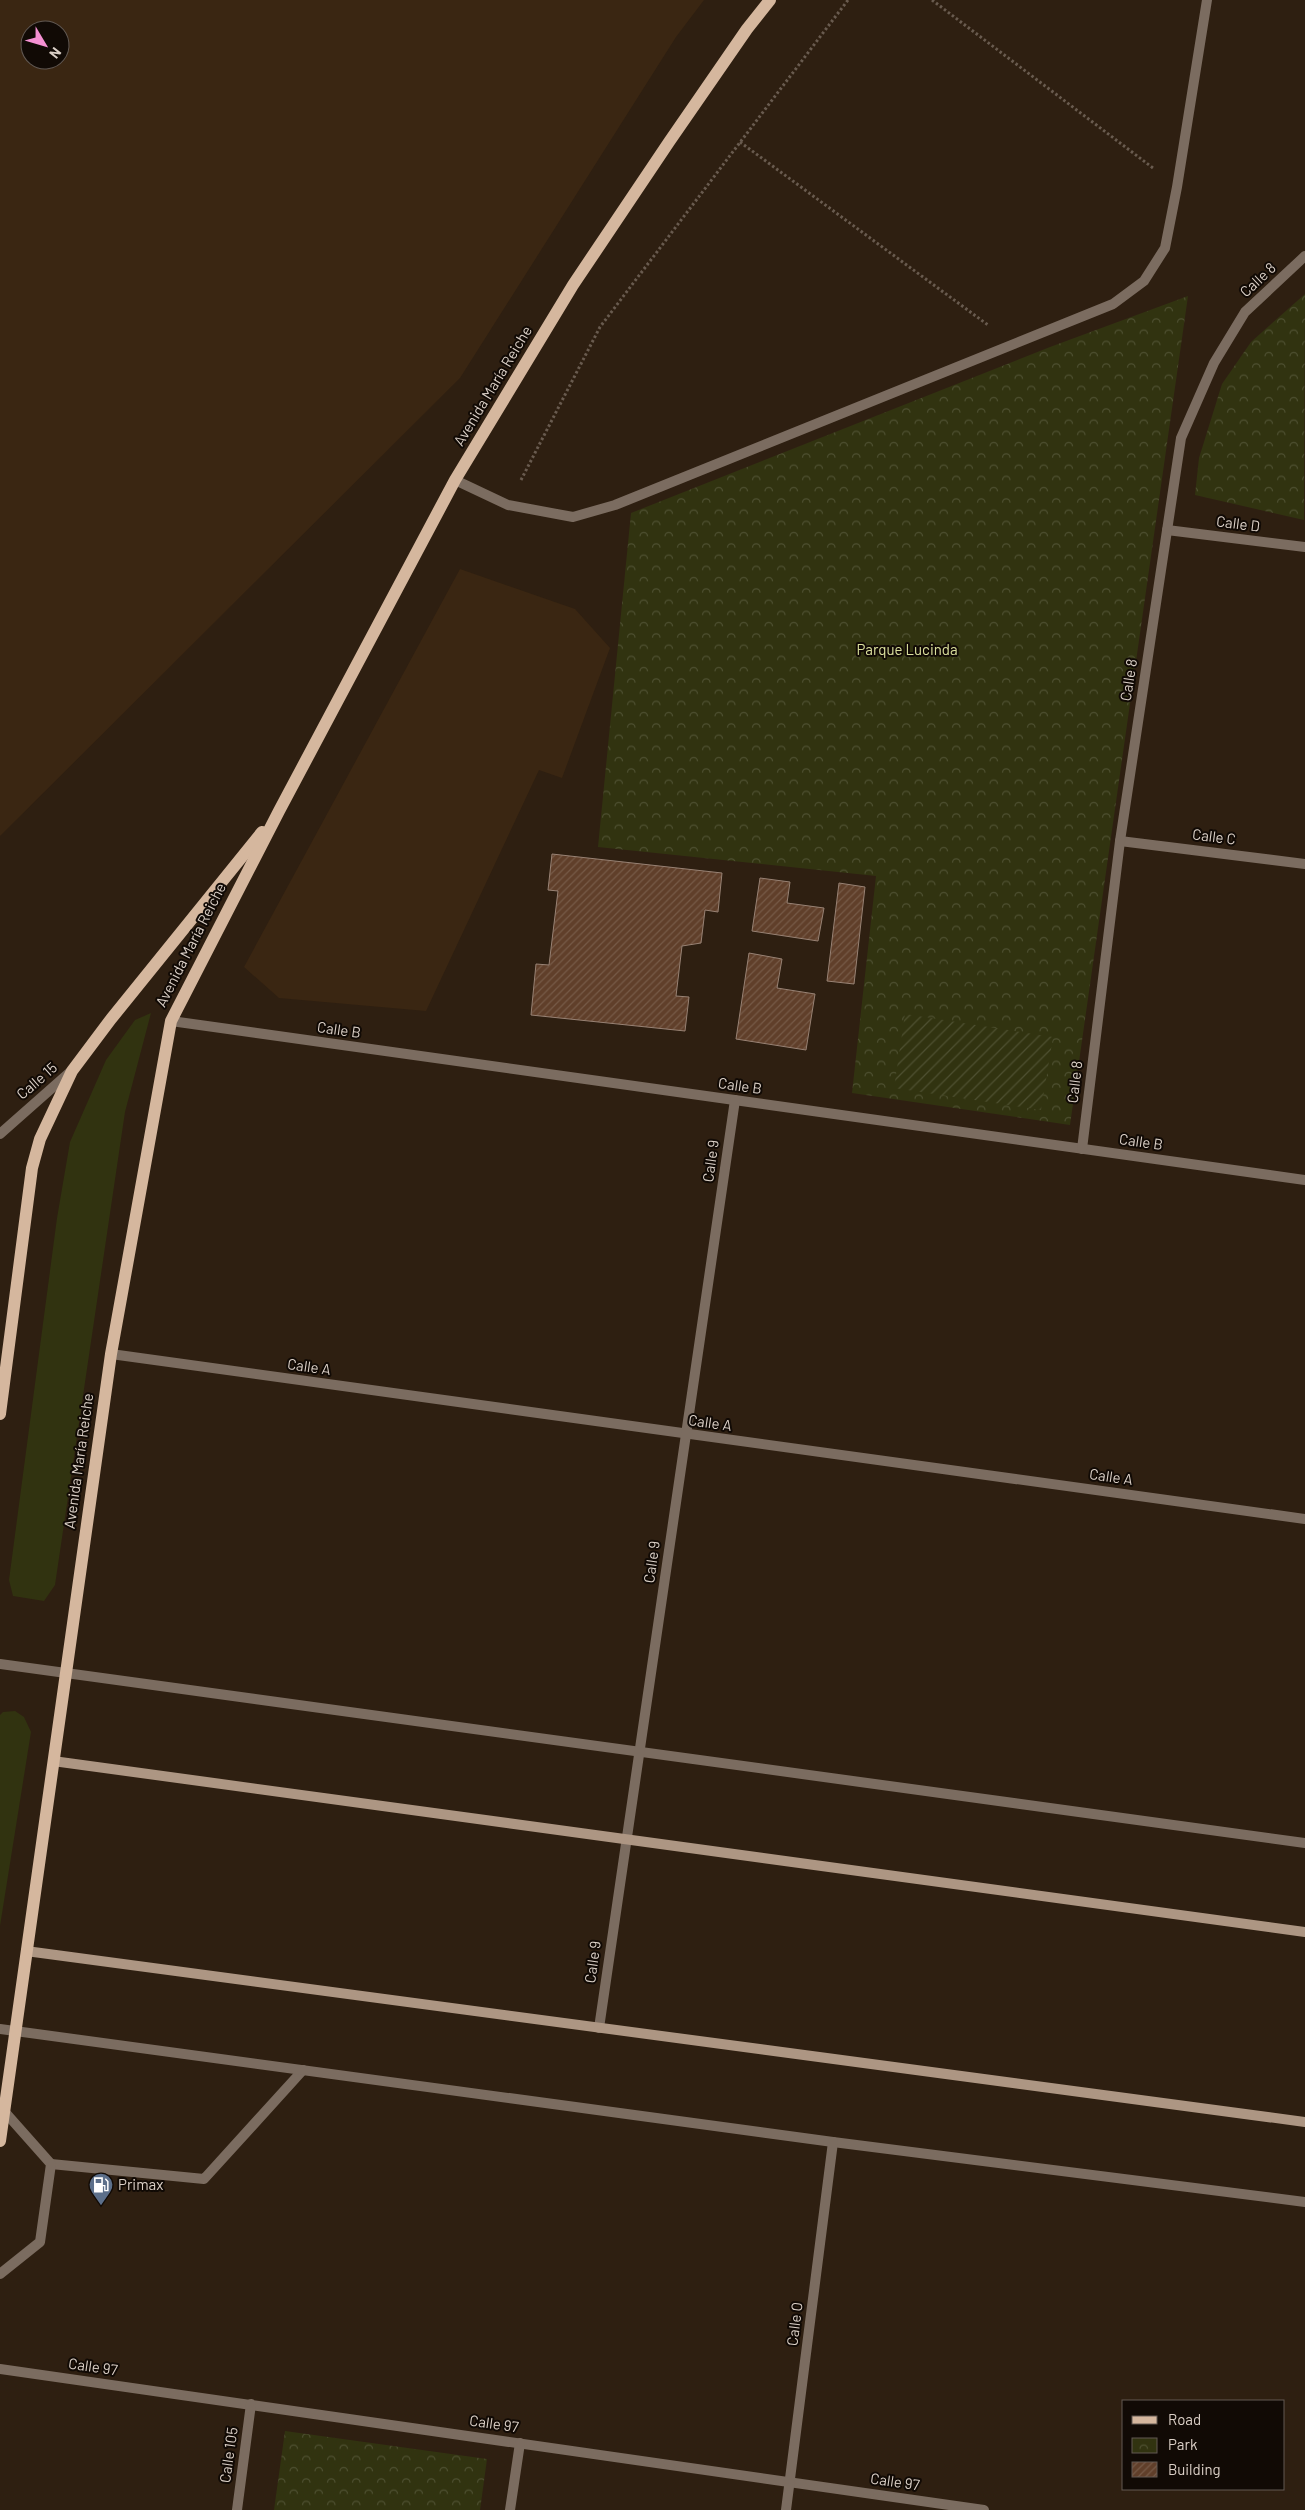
<svg xmlns="http://www.w3.org/2000/svg" width="1305" height="2510" viewBox="0 0 1305 2510" font-family="Barlow,sans-serif">
<defs>
<pattern id="park-crowns" width="20" height="18" patternUnits="userSpaceOnUse" patternTransform="scale(1.25)"><rect width="20" height="18" fill="#313310"/><path d="M2 6a3 3 0 1 1 6 0M12 15a3 3 0 1 1 6 0" fill="none" stroke="#4e5031"/></pattern>
<pattern id="garden-furrows" width="10" height="10" patternUnits="userSpaceOnUse" patternTransform="scale(1.25)"><rect width="10" height="10" fill="#313310"/><path d="M-1 1l2-2M0 10L10 0M9 11l2-2" fill="none" stroke="#4e5031"/></pattern>
<pattern id="building-hatch" width="6" height="6" patternUnits="userSpaceOnUse" patternTransform="scale(1.25)"><rect width="6" height="6" fill="#603f2a"/><path d="M-1 1l2-2M0 6l6-6M5 7l2-2" fill="none" stroke="#765a47"/></pattern>
</defs>
<rect width="100%" height="100%" fill="#2e1f11"/>
<g fill="#3a2612" fill-rule="evenodd">
<path d="M0 0H704L676 37 460 378 0 836ZM30 30H60V60H30Z"/>
<path d="M460 569 575 609 610 648 562 778 539 770 426 1011 279 998 244 967Z"/>
</g>
<g fill="#313310">
<path d="M151 1013 125 1112 55 1585 44 1601 13 1596 9 1580 57 1218 70 1142 106 1060 135 1020Z"/>
<path d="M15 1711 24 1717 31 1732 0 1926V1715L3 1712Z"/>
</g>
<g fill="url(#park-crowns)">
<path d="M1305 294 1304 520 1195 495 1199 458 1222 384 1251 342Z"/>
<path d="M1188 296 1070 1125 852 1093 876 876 598 847 631 513 1050 347Z"/>
<path d="M285 2431 487 2459 480 2510H274Z"/>
</g>
<path fill="url(#garden-furrows)" d="M905 1014 1053 1037 1041 1110 894 1088Z"/>
<g fill="url(#building-hatch)" stroke="#988274">
<path d="M552 854 722 873 718 912 705 910 701 943 682 946 676 996 689 997 685 1031 531 1015 536 964 549 965 558 891 548 890Z"/>
<path d="M760 878 790 882 787 903 824 908 818 941 752 931Z"/>
<path d="M839 883 865 887 854 984 827 981Z"/>
<path d="M749 953 782 959 777 988 815 994 806 1050 736 1039Z"/>
</g>
<g fill="none" stroke-linecap="round" stroke-linejoin="round">
<g stroke="#695b4f" stroke-width="3" stroke-dasharray="2.5 2.5" stroke-linecap="butt">
<path d="M932 0 1153 168"/>
<path d="M740 142 988 325"/>
<path d="M521 480 600 327 848 0"/>
</g>
<g stroke="#7b6c60" stroke-width="10">
<path d="M51 2164 204 2179 303 2070"/>
<path d="M0 2274 40 2242 51 2164 4 2111"/>
</g>
<g stroke="#7b6c60" stroke-width="10">
<path d="M455 480 508 505 573 517 615 505 1113 304 1144 281 1165 248 1177 187 1207 0"/>
<path d="M1167 530 1305 547"/>
<path d="M1120 841 1305 864"/>
<path d="M171 1021 1305 1180"/>
<path d="M0 1134 69 1073"/>
<path d="M1082 1149 1120 841 1181 438 1214 363 1245 312 1305 256"/>
<path d="M111 1354 1305 1519"/>
<path d="M0 1664 1305 1843"/>
<path d="M599 2028 735 1100"/>
<path d="M0 2029 833 2142 1305 2202"/>
<path d="M0 2369 984 2510"/>
<path d="M237 2510 251 2404"/>
<path d="M510 2510 520 2443"/>
<path d="M786 2510 833 2142"/>
</g>
<g stroke="#ad9683" stroke-width="10">
<path d="M53 1761 1305 1932"/>
<path d="M26 1951 1305 2122"/>
</g>
<g stroke="#d5b79e" stroke-width="12">
<path d="M0 1414 32 1168 40 1139 72 1071 111 1019 262 832"/>
<path d="M0 2141 111 1354 171 1021 279 811 455 480 573 285 669 142 747 29 770 0"/>
</g>
</g>
<defs>
<symbol id="fuel-pin" viewBox="-11 -11 22 30"><path d="M0 17L-7.5 6A9.5 9.5 0 1 1 7.5 6Z" fill="#5c6f8a" stroke="#110a05"/><path d="M-5.5-6h7V0h2V4h1.3V-2.5L3-4.5l.8-.8L6-3V5H2.5V1h-1V6h-7ZM-4.2-4.7v3.2H.2V-4.7Z" fill="#fff"/></symbol>
</defs>
<g fill-rule="evenodd">
<use href="#fuel-pin" x="87" y="2171" width="28" height="38"/>
</g>
<g text-anchor="middle" stroke-width="4" stroke-linejoin="round" paint-order="stroke">
<g font-size="15" fill="#dbd0c7" stroke="#110a05">
<text transform="translate(1258 280) rotate(-43)" y="5">Calle 8</text>
<text transform="translate(493 386) rotate(-59)" y="5">Avenida María Reiche</text>
<text transform="translate(1238 524) rotate(7)" y="5">Calle D</text>
<text transform="translate(1129 680) rotate(-81)" y="5">Calle 8</text>
<text transform="translate(1214 837) rotate(7)" y="5">Calle C</text>
<text transform="translate(191 945) rotate(-63)" y="5">Avenida María Reiche</text>
<text transform="translate(339 1030) rotate(8)" y="5">Calle B</text>
<text transform="translate(37 1081) rotate(-41)" y="5">Calle 15</text>
<text transform="translate(1075 1082) rotate(-83)" y="5">Calle 8</text>
<text transform="translate(740 1086) rotate(8)" y="5">Calle B</text>
<text transform="translate(1141 1142) rotate(8)" y="5">Calle B</text>
<text transform="translate(711 1161) rotate(-82)" y="5">Calle 9</text>
<text transform="translate(309 1367) rotate(8)" y="5">Calle A</text>
<text transform="translate(710 1423) rotate(8)" y="5">Calle A</text>
<text transform="translate(79 1461) rotate(-82)" y="5">Avenida María Reiche</text>
<text transform="translate(1111 1477) rotate(8)" y="5">Calle A</text>
<text transform="translate(652 1562) rotate(-82)" y="5">Calle 9</text>
<text transform="translate(593 1962) rotate(-82)" y="5">Calle 9</text>
<text transform="translate(795 2324) rotate(-83)" y="5">Calle O</text>
<text transform="translate(93 2367) rotate(8)" y="5">Calle 97</text>
<text transform="translate(494 2424) rotate(8)" y="5">Calle 97</text>
<text transform="translate(229 2455) rotate(-82)" y="5">Calle 105</text>
<text transform="translate(895 2482) rotate(8)" y="5">Calle 97</text>
</g>
<g font-size="15" fill="#dbe09d" stroke="#110a05">
<text x="907" y="655">Parque Lucinda</text>
</g>
<g font-size="15" fill="#dbd0c7" stroke="#110a05" text-anchor="start">
<text x="118" y="2190">Primax</text>
</g>
</g>
<rect x="1122" y="2400" width="162" height="90" fill="#110a05" stroke="#625953"/>
<rect x="1132" y="2416" width="25" height="8" fill="#d5b79e" stroke="#625953"/>
<text x="1168" y="2425" font-size="15" fill="#dbd0c7">Road</text>
<rect x="1132" y="2438" width="25" height="15" fill="url(#park-crowns)" stroke="#625953"/>
<text x="1168" y="2450" font-size="15" fill="#dbd0c7">Park</text>
<rect x="1132" y="2462" width="25" height="15" fill="url(#building-hatch)" stroke="#625953"/>
<text x="1168" y="2475" font-size="15" fill="#dbd0c7">Building</text>
<g transform="translate(45 45) rotate(128)"><circle r="24" fill="#110a05" stroke="#625953"/>
<path d="M0-4L9 19L0 12L-9 19Z" fill="#f591d3"/>
<text y="-8" font-size="14" font-weight="bold" text-anchor="middle" fill="#dbd0c7">N</text>
</g>
</svg>
